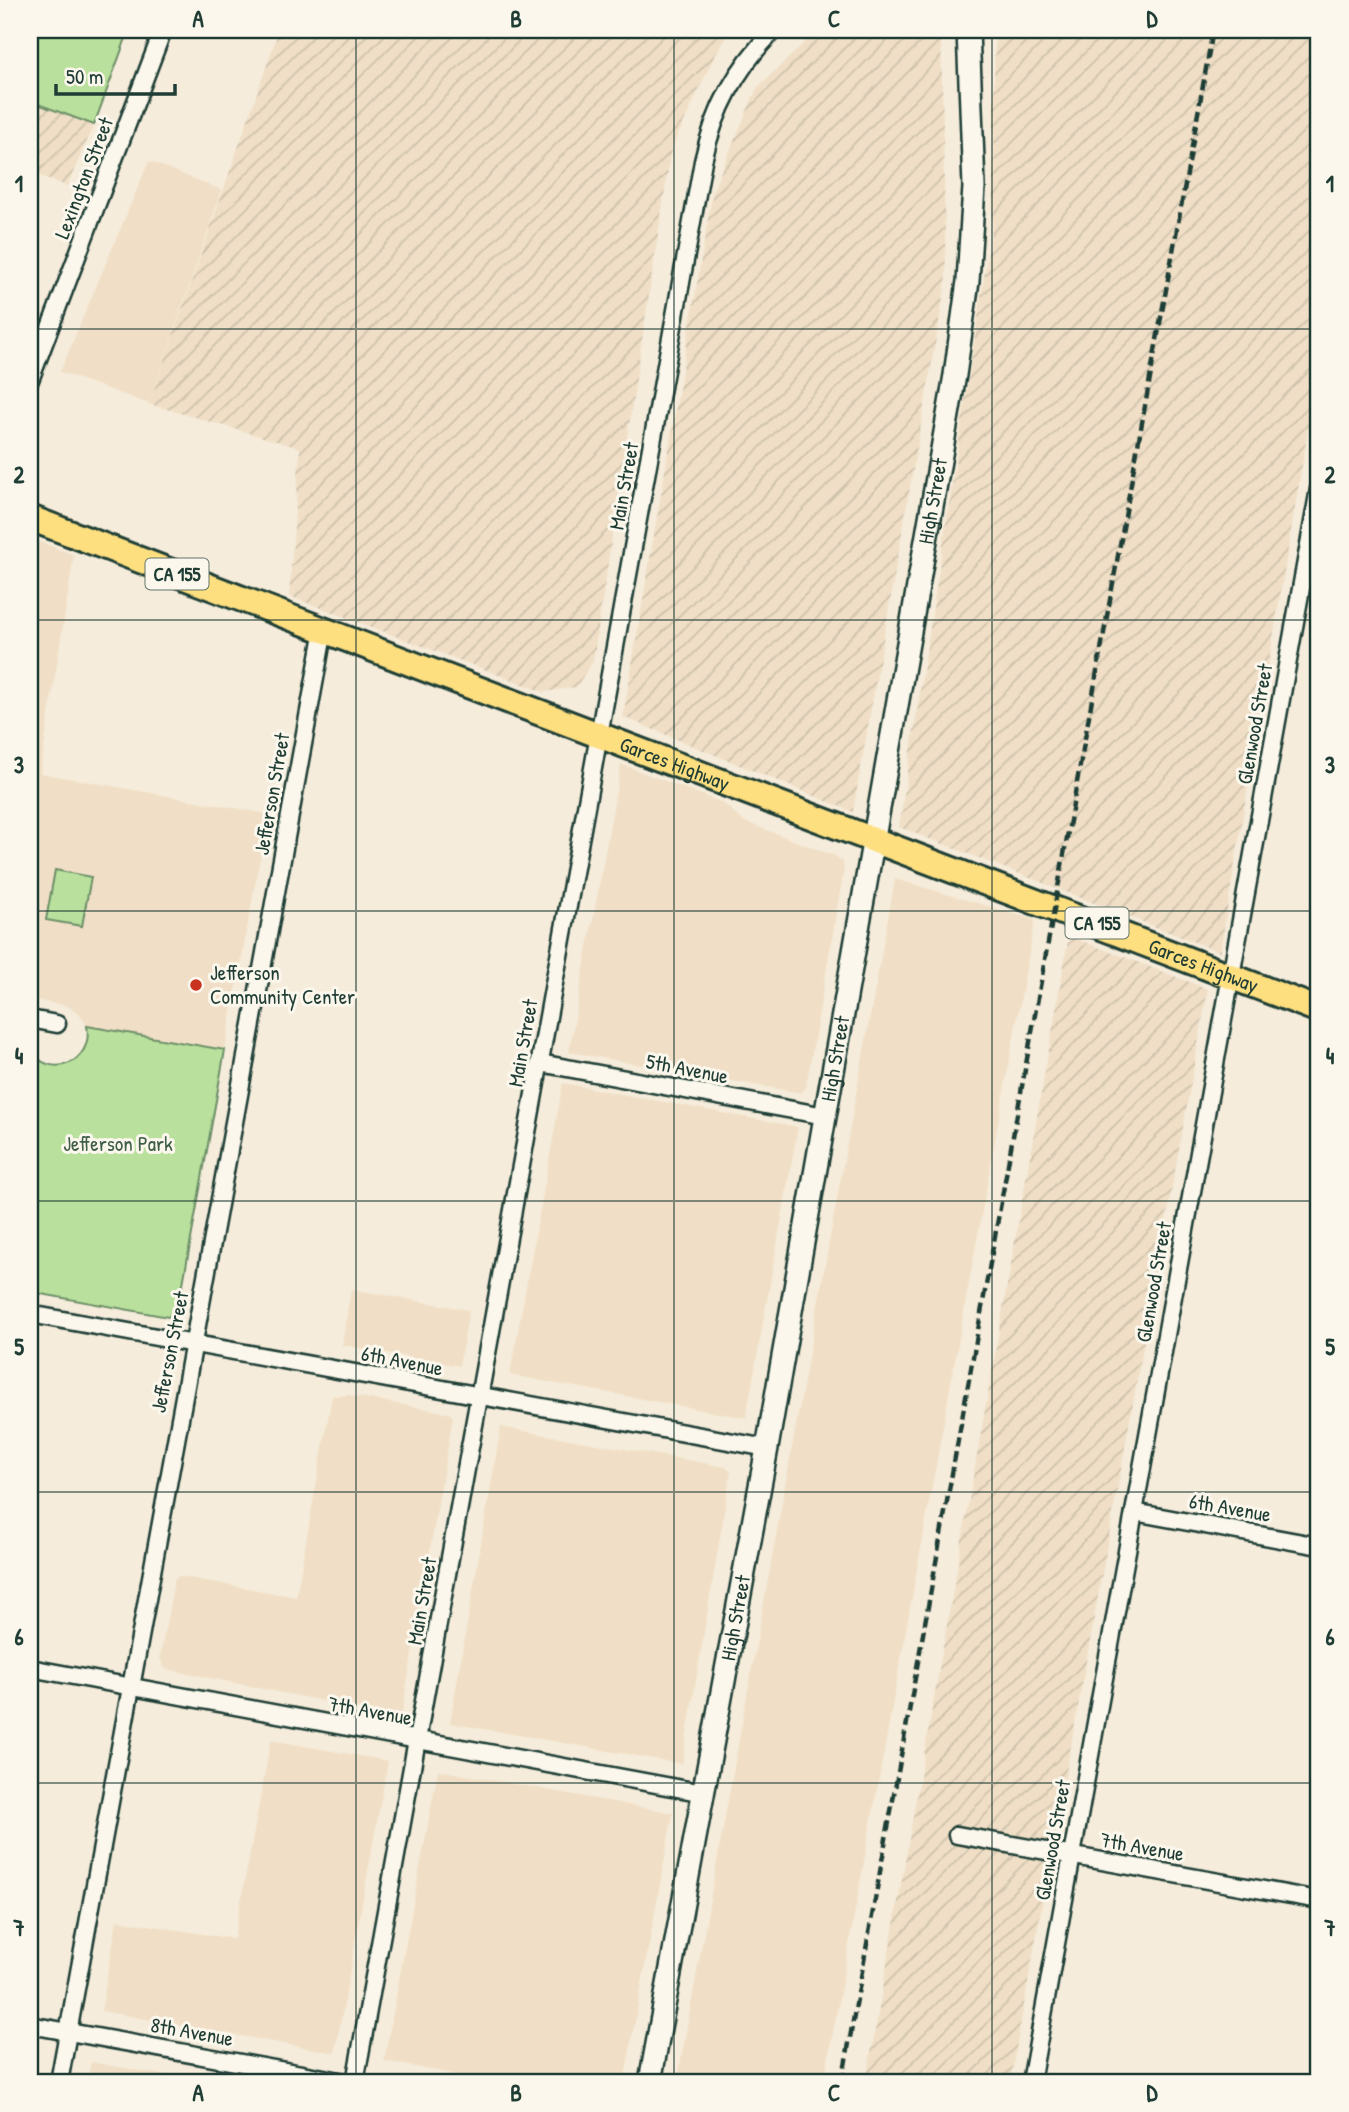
<svg xmlns="http://www.w3.org/2000/svg" width="1349" height="2112" viewBox="0 0 1349 2112" font-family="'Patrick Hand',sans-serif">
<defs>
<pattern id="industrial-furrows" width="10" height="10" patternUnits="userSpaceOnUse" patternTransform="scale(1.75)"><rect width="10" height="10" fill="#f0dfc6"/><path d="M-1 1l2-2M0 10L10 0M9 11l2-2" fill="none" stroke="#cdc0ab"/></pattern>
</defs>
<rect width="100%" height="100%" fill="#f6ecdb"/>
<filter id="ink" filterUnits="userSpaceOnUse"><feTurbulence type="fractalNoise" baseFrequency=".0143" numOctaves="2"/><feDisplacementMap in="SourceGraphic" scale="14" xChannelSelector="R" yChannelSelector="G"/><feConvolveMatrix kernelMatrix="1 2 1 2 8 2 1 2 1" color-interpolation-filters="sRGB"/></filter>
<g filter="url(#ink)">
<g fill="#f0dfc6">
<path d="M149 161 222 190 149 404 60 372Z"/>
<path d="M30 538 74 555 40 773 268 814 225 1050 87 1026 79 1013 68 1006 30 999Z"/>
<path d="M621 764 723 803 743 821 835 856 843 862 844 869 806 1087 801 1093 569 1052Z"/>
<path d="M895 879 1035 920 824 2082H677Z"/>
<path d="M563 1083 798 1127 746 1418 510 1375Z"/>
<path d="M351 1289 469 1310 459 1366 342 1345Z"/>
<path d="M348 1395 449 1413 453 1417 402 1713 397 1716 165 1669 160 1657 174 1581 178 1576 296 1597 332 1396Z"/>
<path d="M501 1427 726 1467 731 1471 682 1764 450 1723Z"/>
<path d="M271 1740 388 1761 335 2053 101 2011 117 1920 234 1939Z"/>
<path d="M438 1770 673 1813 624 2082H494L384 2061Z"/>
<path d="M91 2062 202 2082H87Z"/>
</g>
<g fill="url(#industrial-furrows)">
<path d="M279 30H730L714 57 671 150 593 661 576 687 544 692 289 596 300 448 149 404Z"/>
<path d="M818 30H941L946 282 853 812 623 717 713 190 757 88Z"/>
<path d="M995 30H1319V365L1220 952 899 827 992 227Z"/>
<path d="M30 101 94 125 67 186 30 172Z"/>
<path d="M1069 936 1208 989 1010 2082H866Z"/>
</g>
<g fill="#b9e09c" stroke="#6c8e68" stroke-width="2">
<path d="M30 30H129L94 125 30 101Z"/>
<path d="M55 870 91 877 82 926 46 920Z"/>
<path d="M87 1026 225 1050 179 1306 168 1317 30 1292V1049C50 1082 94 1062 87 1026Z"/>
</g>
<g fill="none" stroke-linecap="round" stroke-linejoin="round">
<defs>
<g id="street">
<path d="M30 380 163 30"/>
<path d="M30 1019 57 1024"/>
<path d="M540 1063 825 1116"/>
<path d="M30 1314 767 1448"/>
<path d="M1134 1512 1319 1546"/>
<path d="M30 1668 704 1793"/>
<path d="M957 1835 1319 1900"/>
<path d="M30 2025 346 2082"/>
<path d="M59 2082 324 629"/>
<path d="M355 2082 703 161C715 108 736 69 774 30"/>
<path d="M1031 2082 1319 489"/>
</g>
<g id="secondary">
<path id="s1" d="M650 2082 767 1448 955 375 968 281 974 187 968 30"/>
</g>
<g id="primary">
<path id="s2" d="M30 518 1319 1010"/>
</g>
</defs>
<use href="#street" stroke="#1f3d34" stroke-width="21"/>
<use href="#secondary" stroke="#1f3d34" stroke-width="26"/>
<use href="#primary" stroke="#1f3d34" stroke-width="30"/>
<use href="#street" stroke="#fbf7ec" stroke-width="16"/>
<use href="#secondary" stroke="#fbf7ec" stroke-width="21"/>
<use href="#primary" stroke="#fedf80" stroke-width="24"/>
<path stroke="#1f3d34" stroke-width="4.5" stroke-dasharray="10 5" stroke-linecap="butt" d="M842 2082 1213 30"/>
</g>
</g>
<path fill="none" stroke="#1f3d34" stroke-width="2" stroke-opacity="0.55" d="M356 30V2082M674 30V2082M992 30V2082M30 329H1319M30 620H1319M30 911H1319M30 1201H1319M30 1492H1319M30 1783H1319"/>
<circle fill="#c8321e" stroke="#fbf7ec" stroke-width="2.5" cx="196" cy="985" r="7"/>
<g text-anchor="middle" stroke-width="6" stroke-linejoin="round" paint-order="stroke">
<g fill="#fbf7ec" stroke="#61756b" stroke-width="2">
<rect x="145.5" y="558.5" width="63" height="31" rx="5"/>
<rect x="1065.5" y="907.5" width="63" height="31" rx="5"/>
</g>
<g font-size="19" font-weight="bold" fill="#1f3d34">
<text x="177" y="581">CA 155</text>
<text x="1097" y="930">CA 155</text>
</g>
<g font-size="21" fill="#1f3d34" stroke="#fbf7ec">
<text transform="translate(84 178) rotate(-69)" y="7">Lexington Street</text>
<text transform="translate(624 486) rotate(-80)" y="7">Main Street</text>
<text dy="7" stroke="none"><textPath href="#s1" startOffset="1606">High Street</textPath></text>
<text transform="translate(1255 724) rotate(-80)" y="7">Glenwood Street</text>
<text dy="7" stroke="none"><textPath href="#s2" startOffset="690">Garces Highway</textPath></text>
<text transform="translate(272 794) rotate(-80)" y="7">Jefferson Street</text>
<text dy="7" stroke="none"><textPath href="#s2" startOffset="1256">Garces Highway</textPath></text>
<text transform="translate(523 1043) rotate(-80)" y="7">Main Street</text>
<text dy="7" stroke="none"><textPath href="#s1" startOffset="1040">High Street</textPath></text>
<text transform="translate(687 1069) rotate(11)" y="7">5th Avenue</text>
<text transform="translate(1154 1282) rotate(-80)" y="7">Glenwood Street</text>
<text transform="translate(170 1352) rotate(-79)" y="7">Jefferson Street</text>
<text transform="translate(402 1361) rotate(11)" y="7">6th Avenue</text>
<text transform="translate(1230 1508) rotate(10)" y="7">6th Avenue</text>
<text transform="translate(422 1601) rotate(-80)" y="7">Main Street</text>
<text dy="7" stroke="none"><textPath href="#s1" startOffset="472">High Street</textPath></text>
<text transform="translate(370 1711) rotate(10)" y="7">7th Avenue</text>
<text transform="translate(1053 1840) rotate(-80)" y="7">Glenwood Street</text>
<text transform="translate(1142 1847) rotate(10)" y="7">7th Avenue</text>
<text transform="translate(192 2032) rotate(10)" y="7">8th Avenue</text>
</g>
<g font-size="21" fill="#1f3d34" stroke="#fbf7ec" text-anchor="start">
<text x="210" y="980">Jefferson<tspan x="210" dy="24">Community Center</tspan></text>
</g>
<g font-size="21" fill="#3e5e49" stroke="#fbf7ec">
<text x="118" y="1151">Jefferson Park</text>
</g>
</g>
<rect width="1349" height="2112" fill="none" stroke="#fbf7ec" stroke-width="77"/>
<path d="M56 84v10h119v-10" fill="none" stroke="#1f3d34" stroke-width="3.5"/>
<text x="66" y="84" font-size="21" fill="#1f3d34" stroke="#fbf7ec" stroke-width="5" paint-order="stroke">50 m</text>
<rect x="38" y="38" width="1272" height="2036" fill="none" stroke="#1f3d34" stroke-width="2.5"/>
<g font-size="23" text-anchor="middle" font-weight="bold" fill="#1f3d34">
<text x="198" y="27">A</text>
<text x="516" y="27">B</text>
<text x="834" y="27">C</text>
<text x="1152" y="27">D</text>
<text x="19" y="192">1</text>
<text x="1330" y="192">1</text>
<text x="19" y="483">2</text>
<text x="1330" y="483">2</text>
<text x="19" y="773">3</text>
<text x="1330" y="773">3</text>
<text x="19" y="1064">4</text>
<text x="1330" y="1064">4</text>
<text x="19" y="1355">5</text>
<text x="1330" y="1355">5</text>
<text x="19" y="1645">6</text>
<text x="1330" y="1645">6</text>
<text x="19" y="1936">7</text>
<text x="1330" y="1936">7</text>
<text x="198" y="2101">A</text>
<text x="516" y="2101">B</text>
<text x="834" y="2101">C</text>
<text x="1152" y="2101">D</text>
</g>
</svg>
